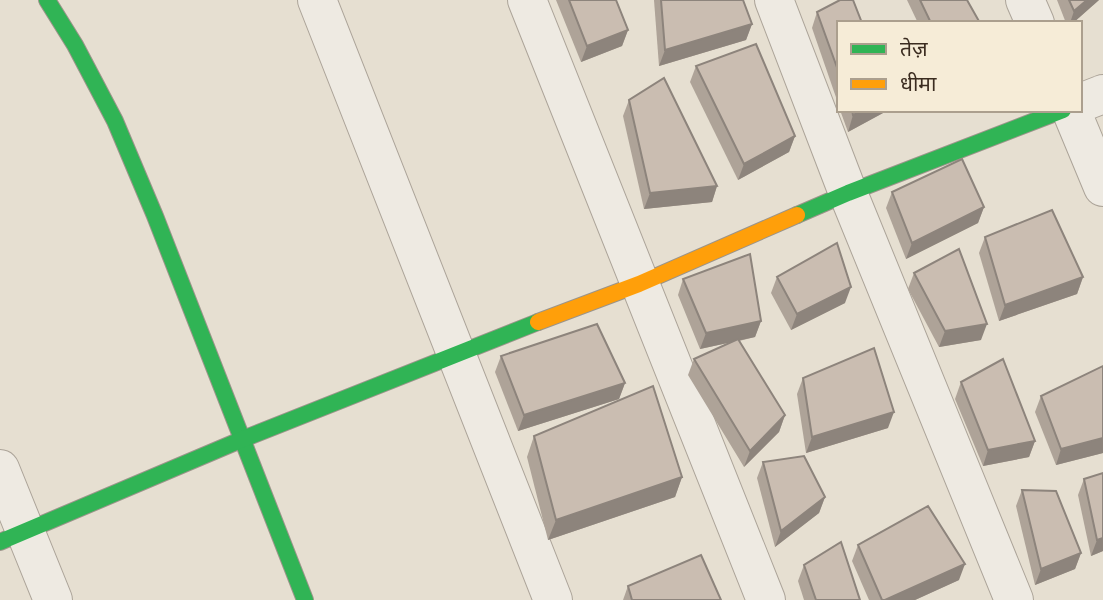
<svg xmlns="http://www.w3.org/2000/svg" width="1103" height="600" viewBox="0 0 1103 600" font-family="Spectral,'Noto Sans Devanagari',serif">
<rect width="100%" height="100%" fill="#e6dfd1"/>
<g fill="none" stroke-linecap="round" stroke-linejoin="round">
<defs>
<g id="street">
<path d="M317 0 553 600"/>
<path d="M527 0 766 600"/>
<path d="M774 0 848 193 1014 600"/>
<path d="M1025 0 1035 23"/>
<path d="M1080 103 1103 94"/>
<path d="M1071 110 1103 187"/>
<path d="M0 469 53 600"/>
</g>
<g id="fast">
<path d="M47 0 75 45 115 121 155 216 305 600"/>
<path d="M797 215 848 193 1063 110"/>
<path d="M0 542 243 439 538 322"/>
</g>
<path id="slow" d="M538 322 639 284 797 215"/>
</defs>
<use href="#street" stroke="#aca499" stroke-width="40"/>
<use href="#fast" stroke="#9b948a" stroke-width="18"/>
<use href="#slow" stroke="#9b948a" stroke-width="18"/>
<use href="#street" stroke="#eeeae2" stroke-width="38"/>
<use href="#fast" stroke="#30b455" stroke-width="16"/>
<use href="#slow" stroke="#ff9f0a" stroke-width="16"/>
</g>
<g fill="#aea398">
<path d="M556 0H616L628 30 622 46 581 62Z"/>
<path d="M654 0H743L752 24 746 40 659 66Z"/>
<path d="M907 0H967L980 23H918Z"/>
<path d="M1057 0H1099L1073 23H1066Z"/>
<path d="M817 12 839 23V106L812 28Z"/>
<path d="M696 66 795 136 789 152 738 180 690 82Z"/>
<path d="M629 100 717 186 712 202 644 209 623 116Z"/>
<path d="M840 110H884L883 113 848 132Z"/>
<path d="M892 192 984 207 978 223 906 259 886 208Z"/>
<path d="M985 237 1083 277 1077 294 999 321 979 253Z"/>
<path d="M914 273 981 340 939 347 908 289Z"/>
<path d="M777 277 845 303 791 330 771 293Z"/>
<path d="M683 279 761 321 755 337 739 341 785 415 779 432 744 467 688 375 694 359 732 342 700 349 678 295Z"/>
<path d="M501 356 625 383 619 399 518 431 495 372Z"/>
<path d="M1103 366V453L1056 465 1035 412 1041 396Z"/>
<path d="M803 378 888 428 806 453 797 394Z"/>
<path d="M961 382 1035 441 1029 457 983 466 955 399Z"/>
<path d="M534 436 682 477 675 497 548 540 527 457Z"/>
<path d="M763 462 825 497 819 513 775 547 757 478Z"/>
<path d="M1103 473V551L1091 556 1078 495 1084 479Z"/>
<path d="M1022 490 1081 553 1075 569 1035 585 1016 506Z"/>
<path d="M858 545 959 580 915 600H869L852 561Z"/>
<path d="M804 565 860 600H804L798 581Z"/>
<path d="M628 586 721 600H623Z"/>
</g>
<g fill="#8d847c">
<path d="M1087 0H1099L1073 23H1070L1074 11Z"/>
<path d="M752 24 746 40 659 66 665 50Z"/>
<path d="M628 30 622 46 581 62 587 46Z"/>
<path d="M864 110H884L883 113 848 132 853 115Z"/>
<path d="M795 136 789 152 738 180 744 164Z"/>
<path d="M717 186 712 202 644 209 650 193Z"/>
<path d="M984 207 978 223 906 259 912 243Z"/>
<path d="M1083 277 1077 294 999 321 1005 305Z"/>
<path d="M851 287 845 303 791 330 797 314Z"/>
<path d="M761 321 755 337 700 349 706 333Z"/>
<path d="M987 324 981 340 939 347 945 331Z"/>
<path d="M625 383 619 399 518 431 524 415Z"/>
<path d="M894 412 888 428 806 453 812 437Z"/>
<path d="M785 415 779 432 744 467 750 451Z"/>
<path d="M1103 438V453L1056 465 1061 449Z"/>
<path d="M1035 441 1029 457 983 466 988 450Z"/>
<path d="M682 477 675 497 548 540 556 520Z"/>
<path d="M825 497 819 513 775 547 781 531Z"/>
<path d="M1103 538V551L1091 556 1097 540Z"/>
<path d="M1081 553 1075 569 1035 585 1041 569Z"/>
<path d="M965 564 959 580 915 600H885Z"/>
</g>
<g fill="#cabdb1" stroke="#8d847c" stroke-width="2">
<path d="M569 0H616L628 30 587 46Z"/>
<path d="M661 0H743L752 24 665 50Z"/>
<path d="M840 0H853L862 23H839V73L817 12Z"/>
<path d="M920 0H967L980 23H931Z"/>
<path d="M1069 0H1087L1074 11Z"/>
<path d="M756 44 795 136 744 164 696 66Z"/>
<path d="M664 78 717 186 650 193 629 100Z"/>
<path d="M852 110H864L853 115Z"/>
<path d="M962 159 984 207 912 243 892 192Z"/>
<path d="M1052 210 1083 277 1005 305 985 237Z"/>
<path d="M837 243 851 287 797 314 777 277Z"/>
<path d="M959 249 987 324 945 331 914 273Z"/>
<path d="M750 254 761 321 706 333 683 279Z"/>
<path d="M597 324 625 383 524 415 501 356Z"/>
<path d="M738 339 785 415 750 451 694 359Z"/>
<path d="M874 348 894 412 812 437 803 378Z"/>
<path d="M1003 359 1035 441 988 450 961 382Z"/>
<path d="M1103 366V438L1061 449 1041 396Z"/>
<path d="M653 386 682 477 556 520 534 436Z"/>
<path d="M804 456 825 497 781 531 763 462Z"/>
<path d="M1103 473V538L1097 540 1084 479Z"/>
<path d="M1022 490 1056 491 1081 553 1041 569Z"/>
<path d="M928 506 965 564 885 600H882L858 545Z"/>
<path d="M841 542 860 600H816L804 565Z"/>
<path d="M701 555 721 600H632L628 586Z"/>
</g>
<rect x="837" y="21" width="245" height="91" fill="#f6ecd7" stroke="#ab9f8e" stroke-width="2"/>
<rect x="851" y="44" width="35" height="10" fill="#30b455" stroke="#ab9f8e" stroke-width="2"/>
<text x="900" y="56" font-size="21" fill="#3b2c20">तेज़</text>
<rect x="851" y="79" width="35" height="10" fill="#ff9f0a" stroke="#ab9f8e" stroke-width="2"/>
<text x="900" y="91" font-size="21" fill="#3b2c20">धीमा</text>
</svg>
